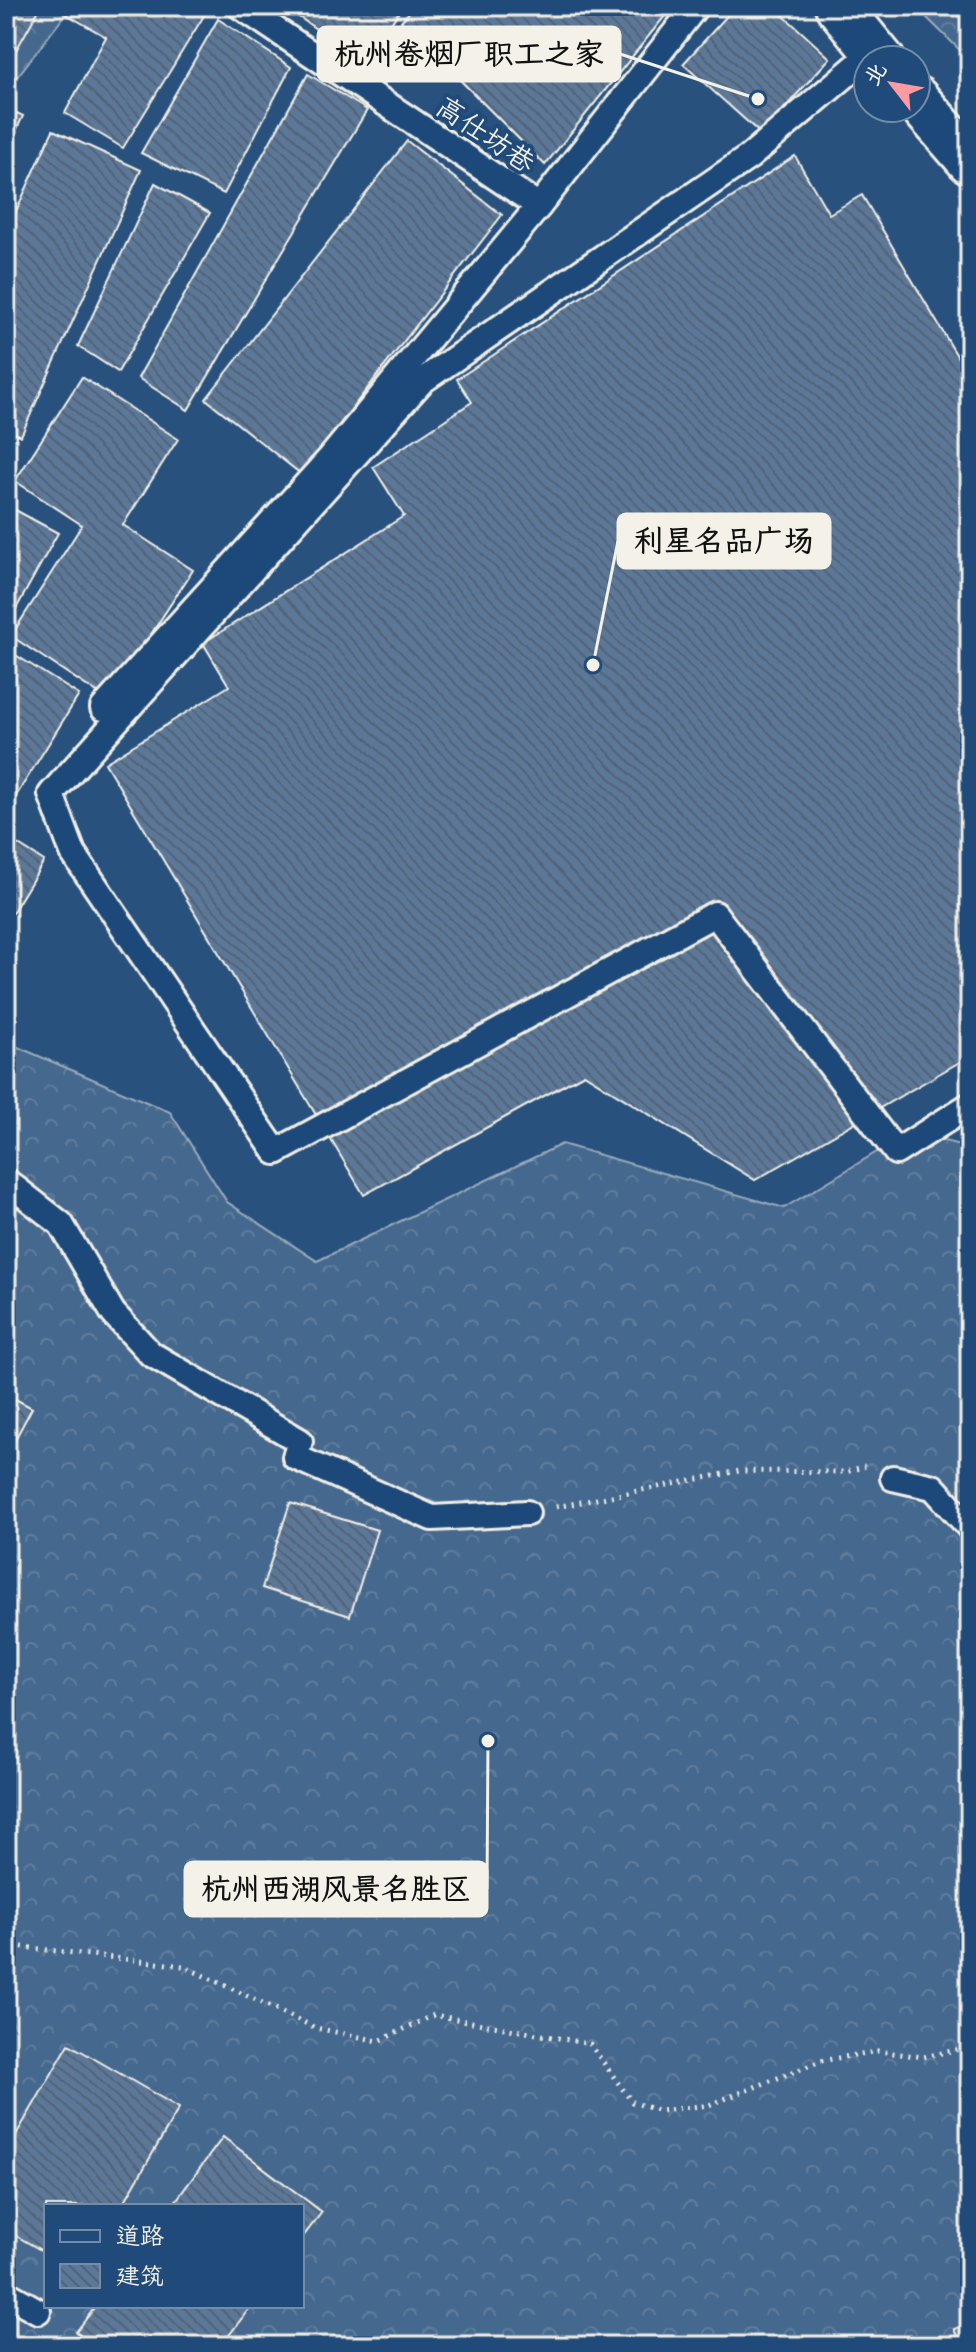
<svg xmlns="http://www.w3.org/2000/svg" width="976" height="2352" viewBox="0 0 976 2352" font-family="'Balsamiq Sans','LXGW WenKai TC',sans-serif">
<defs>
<pattern id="forest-crowns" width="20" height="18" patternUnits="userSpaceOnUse" patternTransform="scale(2)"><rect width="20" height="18" fill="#45688e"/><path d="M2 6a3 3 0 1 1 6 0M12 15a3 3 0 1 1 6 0" fill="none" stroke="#607e9e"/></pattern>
<pattern id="building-back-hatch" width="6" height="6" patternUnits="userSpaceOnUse" patternTransform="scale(2)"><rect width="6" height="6" fill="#5b7899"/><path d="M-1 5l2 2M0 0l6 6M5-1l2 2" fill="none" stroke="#536274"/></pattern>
</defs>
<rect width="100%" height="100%" fill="#28517e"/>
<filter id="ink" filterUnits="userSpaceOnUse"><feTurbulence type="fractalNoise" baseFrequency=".0125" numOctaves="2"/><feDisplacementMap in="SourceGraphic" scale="16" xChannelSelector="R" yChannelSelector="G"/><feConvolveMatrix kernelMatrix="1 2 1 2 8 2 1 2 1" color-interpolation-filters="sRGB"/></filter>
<g filter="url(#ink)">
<g fill="url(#forest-crowns)" stroke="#9cacbb" stroke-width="2" fill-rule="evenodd">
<path d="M6 6H72L6 91Z"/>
<path d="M915 6H970V60Z"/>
<path d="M6 1042 170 1112 227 1202 317 1261 562 1144 784 1208 910 1132 964 1146 970 1155V2346H6ZM46 2206H302V2306H46Z"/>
</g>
<g fill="url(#building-back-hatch)" stroke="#f4f1e8" stroke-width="2">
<path d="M6 6H41L6 68Z"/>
<path d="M62 6H204L208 9 123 148 65 113 106 37 59 10Z"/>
<path d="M283 6H403L364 62Z"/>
<path d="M415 6H673L545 165 401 21Z"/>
<path d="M736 6H773L830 58 761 134 683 64Z"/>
<path d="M218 19 291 67 224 194 141 153Z"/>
<path d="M308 74 367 110 188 410 138 378Z"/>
<path d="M6 108 23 116 6 152Z"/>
<path d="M53 130 141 170 21 436 6 429V233Z"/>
<path d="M407 141 502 215 301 474 206 399Z"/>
<path d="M795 156 829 214 862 195 970 378V1056L755 1180 584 1074 364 1195 105 763 229 686 203 643 404 516 373 467 472 402 457 379Z"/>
<path d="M155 183 210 213 118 372 78 346Z"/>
<path d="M82 377 178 439 123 525 193 570 108 700 11 636 82 525 15 481Z"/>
<path d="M6 505 58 533 6 627Z"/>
<path d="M6 649 79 695 6 812Z"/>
<path d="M6 837 44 861 6 923Z"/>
<path d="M6 1394 32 1408 6 1456Z"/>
<path d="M290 1503 377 1530 350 1616 262 1588Z"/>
<path d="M69 2044 179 2108 122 2206H46V2253L6 2230V2152Z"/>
<path d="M223 2137 322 2212 302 2238V2206H172Z"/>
<path d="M96 2306H251L221 2346H94L76 2332Z"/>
<path d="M970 2323V2346H961L954 2329Z"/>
</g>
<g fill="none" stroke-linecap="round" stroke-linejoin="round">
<defs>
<g id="lane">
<path d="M240 6 539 206"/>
<path d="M874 51 749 157 422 381 51 794 73 853 276 1152 715 914 896 1152 970 1105"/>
<path d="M103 708 331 457 539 206 696 6"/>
<path d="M6 1181 61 1224 113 1313 151 1354 300 1441 295 1457 432 1518 527 1513"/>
<path d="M893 1478 933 1487 970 1528"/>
<path d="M6 2293 38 2311"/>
</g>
<g id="street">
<path d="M838 6 882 60"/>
<path d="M916 99 970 161"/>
</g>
</defs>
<use href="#lane" stroke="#f4f1e8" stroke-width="30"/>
<use href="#street" stroke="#f4f1e8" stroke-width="50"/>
<g stroke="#f4f1e8" stroke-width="5" stroke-dasharray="2 6" stroke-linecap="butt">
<path d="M556 1507 739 1471 846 1472 865 1466"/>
<path d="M6 1945 183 1966 316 2028 379 2041 434 2015 590 2044 632 2102 660 2111 709 2105 821 2061 878 2051 923 2057 970 2047"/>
</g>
<use href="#lane" stroke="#1f4a7a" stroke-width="24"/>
<use href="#street" stroke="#1f4a7a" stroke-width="44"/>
</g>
</g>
<g text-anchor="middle" stroke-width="8" stroke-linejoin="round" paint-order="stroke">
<g font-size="28" fill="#f4f1e8" stroke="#1f4a7a">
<text transform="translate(486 134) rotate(34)" y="10">高仕坊巷</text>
</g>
</g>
<path fill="none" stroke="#f4f1e8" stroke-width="3" d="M758 99L620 54M593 665L618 541M488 1741L487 1889"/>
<g fill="#f4f1e8" stroke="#1f4a7a" stroke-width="3">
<circle cx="758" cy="99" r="8"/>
<circle cx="593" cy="665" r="8"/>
<circle cx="488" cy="1741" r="8"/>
</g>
<g fill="#f4f1e8" stroke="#f4f1e8" stroke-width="3">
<rect x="318" y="27" width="302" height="54" rx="8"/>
<rect x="618" y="514" width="212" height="54" rx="8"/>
<rect x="185" y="1862" width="302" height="54" rx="8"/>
</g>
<g font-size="30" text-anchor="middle" font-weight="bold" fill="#111">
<text x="469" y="64">杭州卷烟厂职工之家</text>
<text x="724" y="551">利星名品广场</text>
<text x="336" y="1899">杭州西湖风景名胜区</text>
</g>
<rect width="976" height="2352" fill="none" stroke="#1f4a7a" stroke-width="32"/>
<rect x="16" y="16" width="944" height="2320" fill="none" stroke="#f4f1e8" stroke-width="3" filter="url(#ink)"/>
<rect x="44" y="2204" width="260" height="104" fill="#1f4a7a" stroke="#748da6" stroke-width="2"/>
<rect x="60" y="2230" width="40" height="12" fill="#1f4a7a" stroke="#748da6" stroke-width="2"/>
<text x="116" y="2244" font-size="24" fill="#f4f1e8">道路</text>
<rect x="60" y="2264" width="40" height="24" fill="url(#building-back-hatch)" stroke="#748da6" stroke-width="2"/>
<text x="116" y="2284" font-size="24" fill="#f4f1e8">建筑</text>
<g transform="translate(892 84) rotate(301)"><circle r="38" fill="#1f4a7a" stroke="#748da6" stroke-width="2"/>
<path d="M0-6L14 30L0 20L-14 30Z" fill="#ff9aa2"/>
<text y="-12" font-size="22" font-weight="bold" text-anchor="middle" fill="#f4f1e8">北</text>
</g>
</svg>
